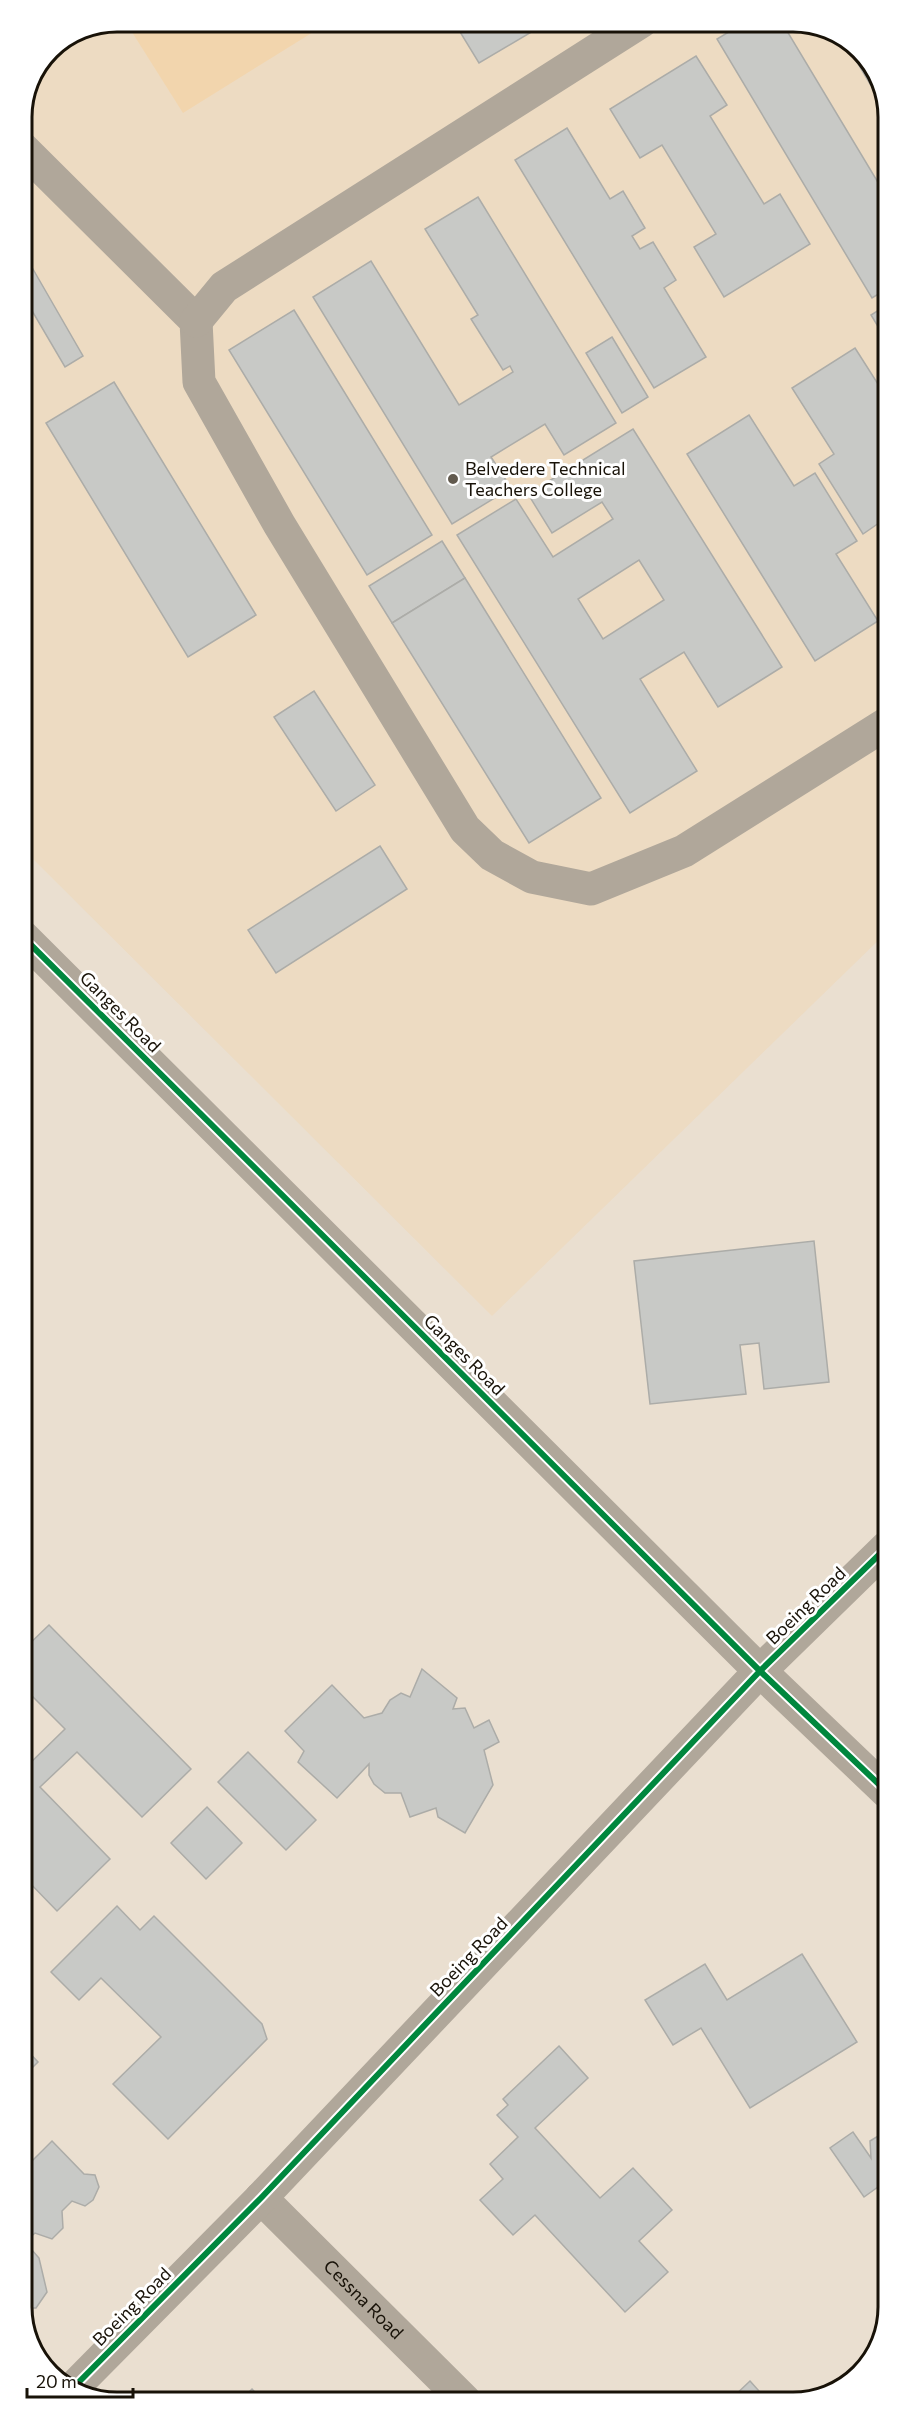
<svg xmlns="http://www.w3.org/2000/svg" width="909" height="2424" viewBox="0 0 909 2424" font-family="Commissioner,sans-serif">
<rect width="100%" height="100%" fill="#eadfd0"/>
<path fill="#eddbc2" d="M116 21H799L851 41 885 91 886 933 492 1316 22 848 21 110 49 49Z"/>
<path fill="#f2d5ad" d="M125 21H331L183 113Z"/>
<g fill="#c8c9c6" stroke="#acaca8" stroke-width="1.5" fill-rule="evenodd">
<path d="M467 21H550L479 63 457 27Z"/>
<path d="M747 21H781L885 194V290L872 298 717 39Z"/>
<path d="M842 37 851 41 885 91V109Z"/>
<path d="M696 56 727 105 710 116 764 204 780 194 810 244 724 297 694 247 716 234 662 145 640 158 610 109Z"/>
<path d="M567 128 610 199 623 191 645 228 632 236 640 249 653 242 676 280 664 288 706 357 654 388 515 160Z"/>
<path d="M478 197 616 423 564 455 545 424 491 457 511 488 452 524 313 297 371 261 459 405 513 372 510 366 503 370 471 319 478 315 425 229Z"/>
<path d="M26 257 83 356 65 367 21 292V259Z"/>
<path d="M885 306V338L871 315Z"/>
<path d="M294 310 432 535 367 575 229 350Z"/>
<path d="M612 337 648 397 622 413 586 353Z"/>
<path d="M855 348 885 395V533L879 523 863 534 819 464 834 454 792 388Z"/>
<path d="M114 382 256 615 188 657 46 423Z"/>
<path d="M749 415 794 486 815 473 857 541 836 554 878 621 815 661 687 454Z"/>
<path d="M633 429 782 667 718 707 684 652 640 679 697 771 630 813 457 535 516 499 553 557 613 519 602 502 552 533 528 494ZM639 560 664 600 603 639 578 599Z"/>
<path d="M442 541 465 578 392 623 369 586Z"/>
<path d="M465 578 601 798 529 843 392 623Z"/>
<path d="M314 691 375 785 336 811 274 717Z"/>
<path d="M380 846 407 889 276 973 248 930Z"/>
<path d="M814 1241 829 1382 764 1389 759 1343 740 1345 746 1394 650 1404 634 1261Z"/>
<path d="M49 1625 191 1769 142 1817 77 1752 40 1787 110 1859 57 1911 24 1877V1769L65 1729 23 1687V1650Z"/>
<path d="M422 1669 457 1698 453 1709 465 1708 474 1728 489 1720 499 1742 484 1750 493 1785 465 1833 438 1817 436 1808 410 1817 401 1793H385L374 1784 369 1775V1764L337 1798 298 1762 304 1751 285 1731 332 1685 364 1718 382 1713 390 1700 401 1693 410 1697Z"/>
<path d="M248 1752 316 1820 286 1850 218 1782Z"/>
<path d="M207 1807 242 1843 206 1879 171 1843Z"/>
<path d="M117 1906 140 1930 154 1916 262 2024 267 2039 168 2139 113 2084 161 2037 101 1978 79 2000 51 1972Z"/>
<path d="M802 1954 857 2042 750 2108 701 2028 673 2045 645 2000 705 1964 727 2000Z"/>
<path d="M559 2046 588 2078 535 2128 600 2198 633 2168 672 2210 639 2241 668 2272 625 2312 535 2215 513 2235 480 2200 503 2179 490 2164 518 2137 497 2115 508 2105 503 2099Z"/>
<path d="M24 2047 38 2062 24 2076Z"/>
<path d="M888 2130V2200L878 2187 864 2197 830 2148 853 2132 871 2158 870 2141Z"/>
<path d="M52 2141 84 2174 95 2175 99 2187 93 2200 85 2206 72 2201 62 2211 63 2228 52 2239 35 2233 25 2242 39 2258 47 2292 36 2308H24V2169Z"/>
<path d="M750 2381 767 2400H730Z"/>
<path d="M252 2389 264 2402H239Z"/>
</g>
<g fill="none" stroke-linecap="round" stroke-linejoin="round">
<g stroke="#b0a79a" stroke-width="33">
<path d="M21 147 196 321 199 382 279 524 465 829 492 855 532 877 591 889 684 851 886 724"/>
<path d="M196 321 224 287 642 21"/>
<path d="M22 936 760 1671 887 1792"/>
<path id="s1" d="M261 2198 465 2401"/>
<path d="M73 2388 261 2198 760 1671 887 1547"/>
</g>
<defs>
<g id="cycleway">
<path d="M22 936 760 1671 887 1792"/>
<path d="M73 2388 261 2198 760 1671 887 1547"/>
</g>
</defs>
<use href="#cycleway" stroke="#fff" stroke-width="10"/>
<use href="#cycleway" stroke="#00873e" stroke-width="6"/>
</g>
<circle fill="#625a4e" stroke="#fff" stroke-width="2" cx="453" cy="479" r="6"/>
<g text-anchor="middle" stroke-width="6" stroke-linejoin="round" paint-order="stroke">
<g font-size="18" fill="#181208" stroke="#fff" text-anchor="start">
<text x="465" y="475">Belvedere Technical<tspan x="465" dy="21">Teachers College</tspan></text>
</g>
<g font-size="18" fill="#181208" stroke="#fff">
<text transform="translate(120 1012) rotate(45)" y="6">Ganges Road</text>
<text transform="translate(464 1355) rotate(45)" y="6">Ganges Road</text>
<text transform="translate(806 1606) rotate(-44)" y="6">Boeing Road</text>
<text transform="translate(469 1957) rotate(-46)" y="6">Boeing Road</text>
<text dy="6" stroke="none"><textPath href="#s1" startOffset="144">Cessna Road</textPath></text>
<text transform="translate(132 2307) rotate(-45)" y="6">Boeing Road</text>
</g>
</g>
<path d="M0 0H909V2424H0ZM117 32H793A85 85 0 0 1 878 117V2307A85 85 0 0 1 793 2392H117A85 85 0 0 1 32 2307V117A85 85 0 0 1 117 32Z" fill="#fff" fill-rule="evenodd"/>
<path fill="none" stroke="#181208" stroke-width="3" d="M117 32H793A85 85 0 0 1 878 117V2307A85 85 0 0 1 793 2392H117A85 85 0 0 1 32 2307V117A85 85 0 0 1 117 32Z"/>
<path d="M27 2388v9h106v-9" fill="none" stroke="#181208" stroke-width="3"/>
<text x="36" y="2388" font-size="18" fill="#181208" stroke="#ffffff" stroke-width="4.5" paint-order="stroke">20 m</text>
</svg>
